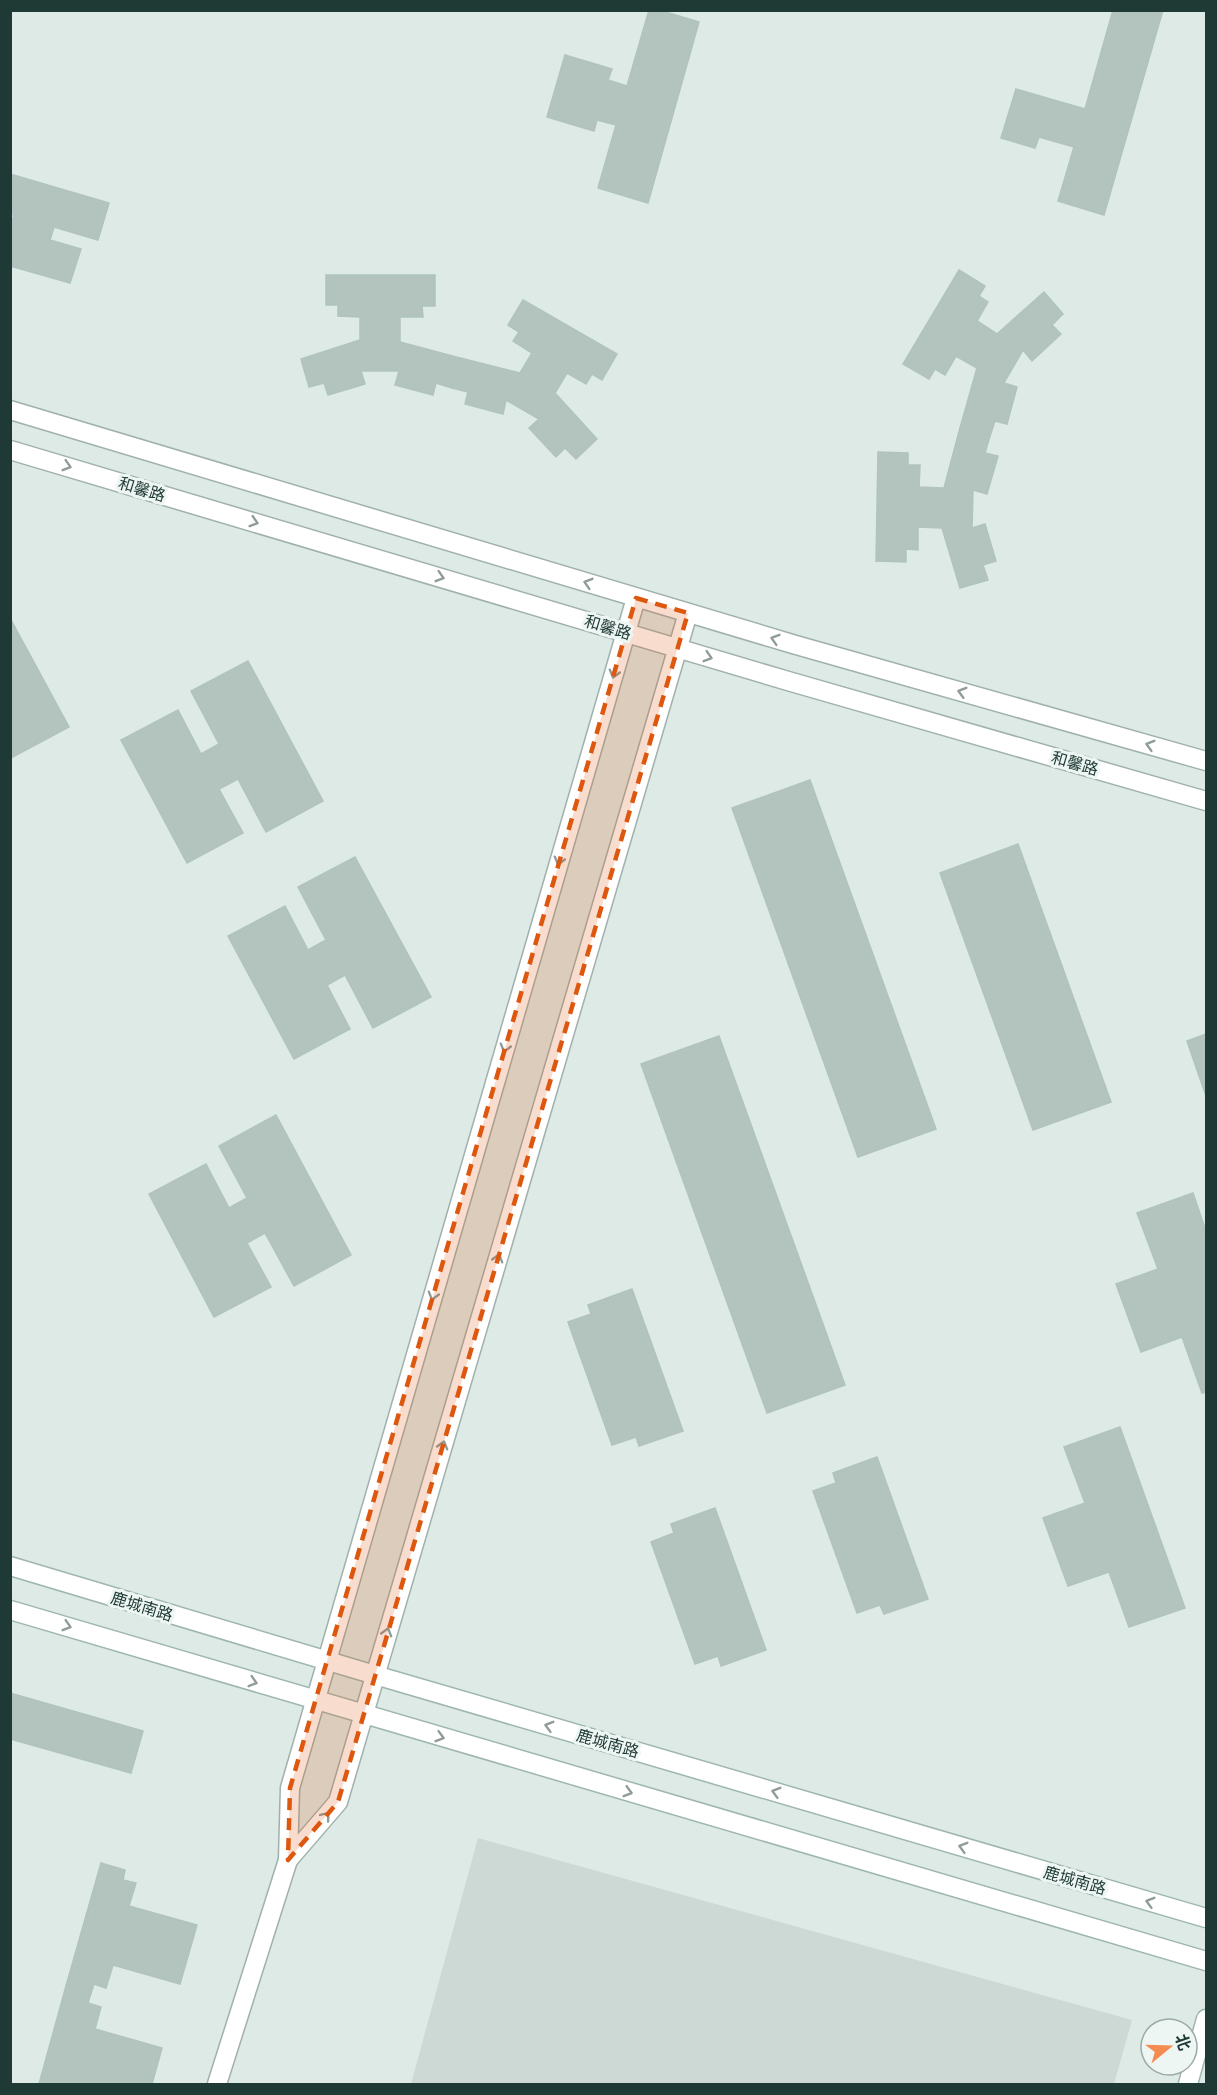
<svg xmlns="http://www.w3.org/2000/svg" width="1217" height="2095" viewBox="0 0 1217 2095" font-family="'Archivo Narrow','Noto Sans SC',sans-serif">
<rect width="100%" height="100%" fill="#ddeae6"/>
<path fill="#ccd9d5" d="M478 1838 1132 2020 1114 2084H411Z"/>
<g fill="#b3c4bf" stroke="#b0c3be" stroke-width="1.5">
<path d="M649 10H659L699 22 648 203 598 188 616 125 597 120 594 131 547 117 565 55 612 69 608 80 627 86Z"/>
<path d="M1113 10H1163L1148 62 1102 49Z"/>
<path d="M1102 49 1148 62 1104 215 1058 201 1074 147 1039 137 1035 148 1001 138 1016 89 1085 109Z"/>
<path d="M10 174 109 203 98 240 54 227 50 240 81 249 70 283 10 266V227L14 215 10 214Z"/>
<path d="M959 270 985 286 979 296 988 302 977 321 997 334 1044 292 1063 314 1052 325 1061 334 1032 361 1023 350 1004 383 1017 387 1007 424 995 421 990 436 960 428 977 368 956 356 945 375 935 369 929 379 903 364Z"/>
<path d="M326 275H435V306H422L423 317H400V342L460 358 452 388 436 383 433 395 395 385 399 371H361L365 384 328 395 324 383 309 387 301 359 360 340V317L338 316V305H326Z"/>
<path d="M523 300 617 354 602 380 592 374 586 384 567 373 555 393 597 439 576 459 565 448 556 457 529 428 539 419 506 400 503 414 465 404 468 392 452 388 460 358 520 373 532 353 513 341 519 332 508 325Z"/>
<path d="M960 428 990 436 985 453 998 456 987 494 973 490 972 528 985 524 996 561 983 565 988 580 960 588 942 528 918 527V550L906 549V562L876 561 878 452 908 453V465H920L919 487 944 488Z"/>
<path d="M10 618 69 727 11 758 10 756Z"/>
<path d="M248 661 323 801 266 832 238 779 219 789 243 833 187 863 121 740 178 710 201 754 219 744 191 691Z"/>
<path d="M810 780 936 1129 858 1157 732 808Z"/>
<path d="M1018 844 1111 1102 1033 1130 940 873Z"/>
<path d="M355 857 431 997 373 1028 345 975 327 985 350 1029 294 1059 228 936 285 906 308 950 326 940 298 887Z"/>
<path d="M1206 1034V1096L1187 1041Z"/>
<path d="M719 1036 845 1385 767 1413 641 1064Z"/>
<path d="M276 1115 351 1255 294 1286 265 1233 247 1243 271 1287 214 1317 149 1194 206 1164 229 1208 247 1198 219 1146Z"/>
<path d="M1193 1193 1206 1231V1392L1202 1393 1182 1337 1141 1352 1116 1284 1158 1269 1137 1213Z"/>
<path d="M632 1289 683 1431 639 1446 636 1437 612 1445 568 1322 591 1314 588 1305Z"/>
<path d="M1120 1427 1185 1608 1129 1627 1109 1572 1068 1586 1043 1518 1085 1503 1064 1447Z"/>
<path d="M877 1457 928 1599 884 1614 880 1605 857 1613 813 1491 836 1483 833 1473Z"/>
<path d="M715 1508 766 1650 721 1666 718 1656 695 1664 651 1542 674 1533 671 1524Z"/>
<path d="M10 1693 143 1731 131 1773 10 1739Z"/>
<path d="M101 1863 125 1870 123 1880 136 1883 129 1906 197 1925 180 1984 113 1965 106 1988 94 1984 91 1993 66 1986Z"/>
<path d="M66 1986 91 1993 88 2003 101 2007 95 2029 162 2048 152 2084H39Z"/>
</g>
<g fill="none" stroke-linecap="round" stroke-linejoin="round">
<defs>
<g id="street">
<path d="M10 410 796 645 1206 761"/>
<path d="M10 450 788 681 1206 801"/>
<path d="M288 1860 338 1802 688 613"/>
<path d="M217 2084 288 1860 290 1788 636 598"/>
</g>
<g id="secondary">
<path d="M10 1566 375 1675 1206 1918"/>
<path d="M10 1610 1206 1961"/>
<path d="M1188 2084 1206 2019"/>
</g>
</defs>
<use href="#street" stroke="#a0b1ad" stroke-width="21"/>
<use href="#secondary" stroke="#9db6af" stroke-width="21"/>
<use href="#street" stroke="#fff" stroke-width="18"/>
<use href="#secondary" stroke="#fff" stroke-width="18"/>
</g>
<defs><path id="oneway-chevron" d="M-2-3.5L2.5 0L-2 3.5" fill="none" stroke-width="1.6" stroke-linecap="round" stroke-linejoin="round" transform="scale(1.5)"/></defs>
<g stroke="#8f9c9a">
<use href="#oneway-chevron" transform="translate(67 466) rotate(17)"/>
<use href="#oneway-chevron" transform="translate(254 522) rotate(17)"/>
<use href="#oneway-chevron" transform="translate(440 577) rotate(17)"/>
<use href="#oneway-chevron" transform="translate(588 583) rotate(-163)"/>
<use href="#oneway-chevron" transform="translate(775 639) rotate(-163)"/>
<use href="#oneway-chevron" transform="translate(708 657) rotate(17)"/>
<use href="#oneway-chevron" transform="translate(614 674) rotate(106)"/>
<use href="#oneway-chevron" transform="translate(962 692) rotate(-164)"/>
<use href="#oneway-chevron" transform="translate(1150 745) rotate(-164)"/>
<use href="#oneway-chevron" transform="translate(559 861) rotate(106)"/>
<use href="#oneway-chevron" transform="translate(505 1048) rotate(106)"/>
<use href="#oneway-chevron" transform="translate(498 1258) rotate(-74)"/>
<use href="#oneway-chevron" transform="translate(433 1296) rotate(106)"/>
<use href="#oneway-chevron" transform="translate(443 1445) rotate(-74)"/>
<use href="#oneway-chevron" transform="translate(67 1626) rotate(17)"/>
<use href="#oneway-chevron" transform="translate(387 1632) rotate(-74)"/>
<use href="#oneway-chevron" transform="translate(253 1682) rotate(17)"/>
<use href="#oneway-chevron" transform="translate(549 1726) rotate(-164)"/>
<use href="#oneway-chevron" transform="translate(440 1737) rotate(16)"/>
<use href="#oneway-chevron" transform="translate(628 1792) rotate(16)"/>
<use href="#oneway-chevron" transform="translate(776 1792) rotate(-164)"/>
<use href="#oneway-chevron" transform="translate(326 1816) rotate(-50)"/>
<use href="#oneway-chevron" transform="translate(963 1847) rotate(-164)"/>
<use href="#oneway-chevron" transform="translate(1150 1902) rotate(-164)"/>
</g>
<path fill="#de570e" fill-opacity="0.2" stroke="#de570e" stroke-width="4.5" stroke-dasharray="12 8" stroke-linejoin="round" d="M636 598 688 613 338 1802 288 1860 290 1788Z"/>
<g text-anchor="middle" stroke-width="6" stroke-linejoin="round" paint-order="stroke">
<g font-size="16" fill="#1f3935" stroke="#eef6f3">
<text transform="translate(142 489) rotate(17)" y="6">和馨路</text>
<text transform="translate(608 627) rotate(17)" y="6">和馨路</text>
<text transform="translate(1075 763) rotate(16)" y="6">和馨路</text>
<text transform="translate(142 1606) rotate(17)" y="6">鹿城南路</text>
<text transform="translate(608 1743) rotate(16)" y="6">鹿城南路</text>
<text transform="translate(1075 1880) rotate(16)" y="6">鹿城南路</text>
</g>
</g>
<rect width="1217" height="2095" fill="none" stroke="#1f3935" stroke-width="24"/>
<g transform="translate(1169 2047) rotate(71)"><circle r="28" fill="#eef6f3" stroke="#9baaa7" stroke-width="1.5"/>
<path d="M0-4.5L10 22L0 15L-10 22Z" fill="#f48c51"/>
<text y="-9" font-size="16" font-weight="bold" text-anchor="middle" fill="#1f3935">北</text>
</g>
</svg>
